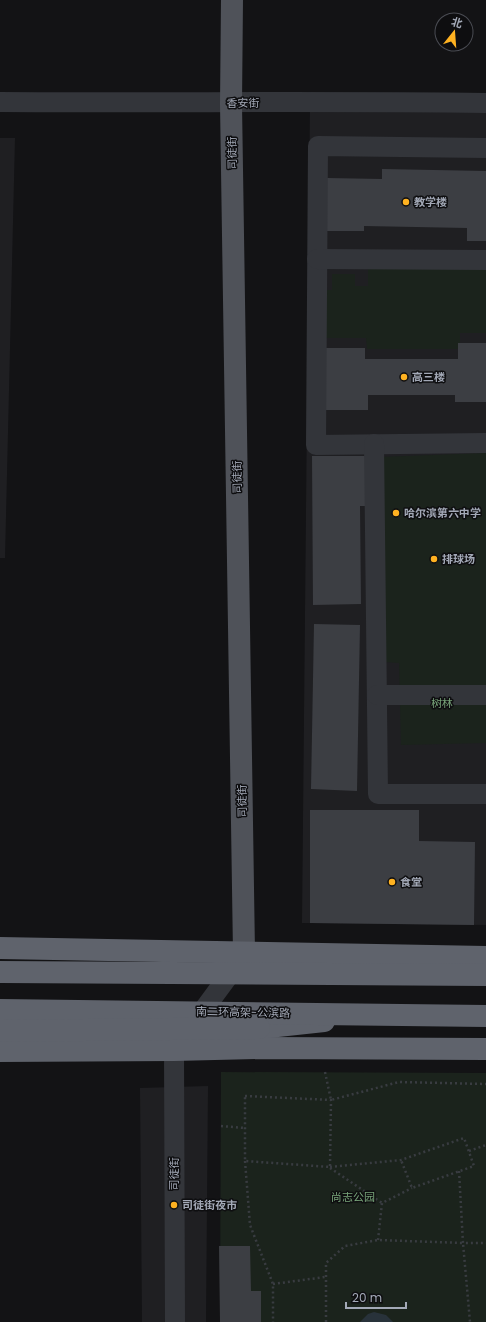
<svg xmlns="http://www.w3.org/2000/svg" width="486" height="1322" viewBox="0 0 486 1322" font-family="Poppins,'Noto Sans SC',sans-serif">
<rect width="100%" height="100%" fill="#131315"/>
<g fill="#1f1f22">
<path d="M310 101 486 103V925L302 923Z"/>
<path d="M0 138H15L5 558H0Z"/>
<path d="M208 1086 206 1322H142L140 1088Z"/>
</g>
<g fill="#1b231c">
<path d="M486 267V333H460V349H367L366 338H322V290H332V274H355V286H368V268Z"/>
<path d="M486 453V743L401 745 399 663 384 662 379 457Z"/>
<path d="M221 1072 486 1073V1322H220Z"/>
</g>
<path fill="#28323a" d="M374 1312 386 1315 393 1322H360L368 1314Z"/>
<g fill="#3c3e43">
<path d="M382 169 486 171V241H467V228L364 226V231H326L327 178 382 179Z"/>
<path d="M458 343H486V402H455V395H368V410H321V348H365V359H458Z"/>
<path d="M312 456H366L367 506H360L361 604 313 605Z"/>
<path d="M314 624 360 625 357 791 311 789Z"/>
<path d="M310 810H419V841L475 842 474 925 310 923Z"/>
<path d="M219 1246H250L251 1291H261V1322H220Z"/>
</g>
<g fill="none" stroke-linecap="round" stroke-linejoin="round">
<g stroke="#393c41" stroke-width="2.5" stroke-dasharray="2 3" stroke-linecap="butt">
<path d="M325 1072 331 1100 399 1082 486 1084"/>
<path d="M245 1096 331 1100 330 1167 245 1161Z"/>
<path d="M221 1126 245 1128"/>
<path d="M469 1151 486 1145"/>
<path d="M245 1161 250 1225 273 1284V1322"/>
<path d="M330 1167 401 1160 464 1138 474 1166 412 1188 401 1160"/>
<path d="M330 1168 382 1203"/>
<path d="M459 1171 463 1243H486"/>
<path d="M378 1240 382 1203 412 1188"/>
<path d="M273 1284 325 1277"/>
<path d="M326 1322V1263L345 1246 378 1240 463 1243 470 1322"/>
</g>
<g stroke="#33353a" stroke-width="20">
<path d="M0 102C162 103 324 101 486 103"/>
<path d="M486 148 318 146 316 445 486 443"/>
<path d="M317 259 486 260"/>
<path d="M374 444 378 794H486"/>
<path d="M377 695H486"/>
<path d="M175 1322 174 1050 238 963"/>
</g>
<path stroke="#4f5259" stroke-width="22" d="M232 0 231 104 244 953"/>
<g stroke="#5f636c" stroke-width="22">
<path d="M0 948 486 957"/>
<path d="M259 1028 324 1021"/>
<path d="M0 1051 174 1050 260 1048 486 1049"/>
</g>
<g stroke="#5f636c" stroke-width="22">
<path d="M0 972 486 975"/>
<path d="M0 1010 486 1016"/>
<path d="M0 1031 259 1028"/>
</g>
</g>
<g fill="#ffb221" stroke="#0e0e10" stroke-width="1.5">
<circle cx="406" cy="202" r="4"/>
<circle cx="404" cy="377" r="4"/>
<circle cx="396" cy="513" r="4"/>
<circle cx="434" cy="559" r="4"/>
<circle cx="392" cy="882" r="4"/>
<circle cx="174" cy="1205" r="4"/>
</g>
<g text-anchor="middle" stroke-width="3" stroke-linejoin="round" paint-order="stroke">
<g font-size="11" fill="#a3a9b7" stroke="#0e0e10">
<text transform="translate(243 103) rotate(-1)" y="4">香安街</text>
<text transform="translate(232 153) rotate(-91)" y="4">司徒街</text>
<text transform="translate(237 477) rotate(-91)" y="4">司徒街</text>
<text transform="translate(242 801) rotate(-91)" y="4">司徒街</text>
<text transform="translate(243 1012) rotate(1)" y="4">南二环高架-公滨路</text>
<text transform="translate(174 1174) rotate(-90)" y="4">司徒街</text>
</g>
<g font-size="11" font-weight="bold" fill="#a3a9b7" stroke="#0e0e10" text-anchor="start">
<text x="414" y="206">教学楼</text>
<text x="412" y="381">高三楼</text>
<text x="404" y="517">哈尔滨第六中学</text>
<text x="442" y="563">排球场</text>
<text x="400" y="886">食堂</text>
<text x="182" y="1209">司徒街夜市</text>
</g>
<g font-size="11" fill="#78a47a" stroke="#0e0e10">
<text x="442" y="707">树林</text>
<text x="353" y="1201">尚志公园</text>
</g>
</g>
<g transform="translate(454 32) rotate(17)"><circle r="19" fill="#0e0e10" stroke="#4a4c53"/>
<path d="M0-3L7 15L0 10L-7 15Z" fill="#ffb221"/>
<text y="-6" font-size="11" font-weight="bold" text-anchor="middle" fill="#a3a9b7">北</text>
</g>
<path d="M346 1302v6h60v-6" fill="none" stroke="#a3a9b7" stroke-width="2"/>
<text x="352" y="1302" font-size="12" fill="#a3a9b7" stroke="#0e0e10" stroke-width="3" paint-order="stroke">20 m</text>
</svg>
